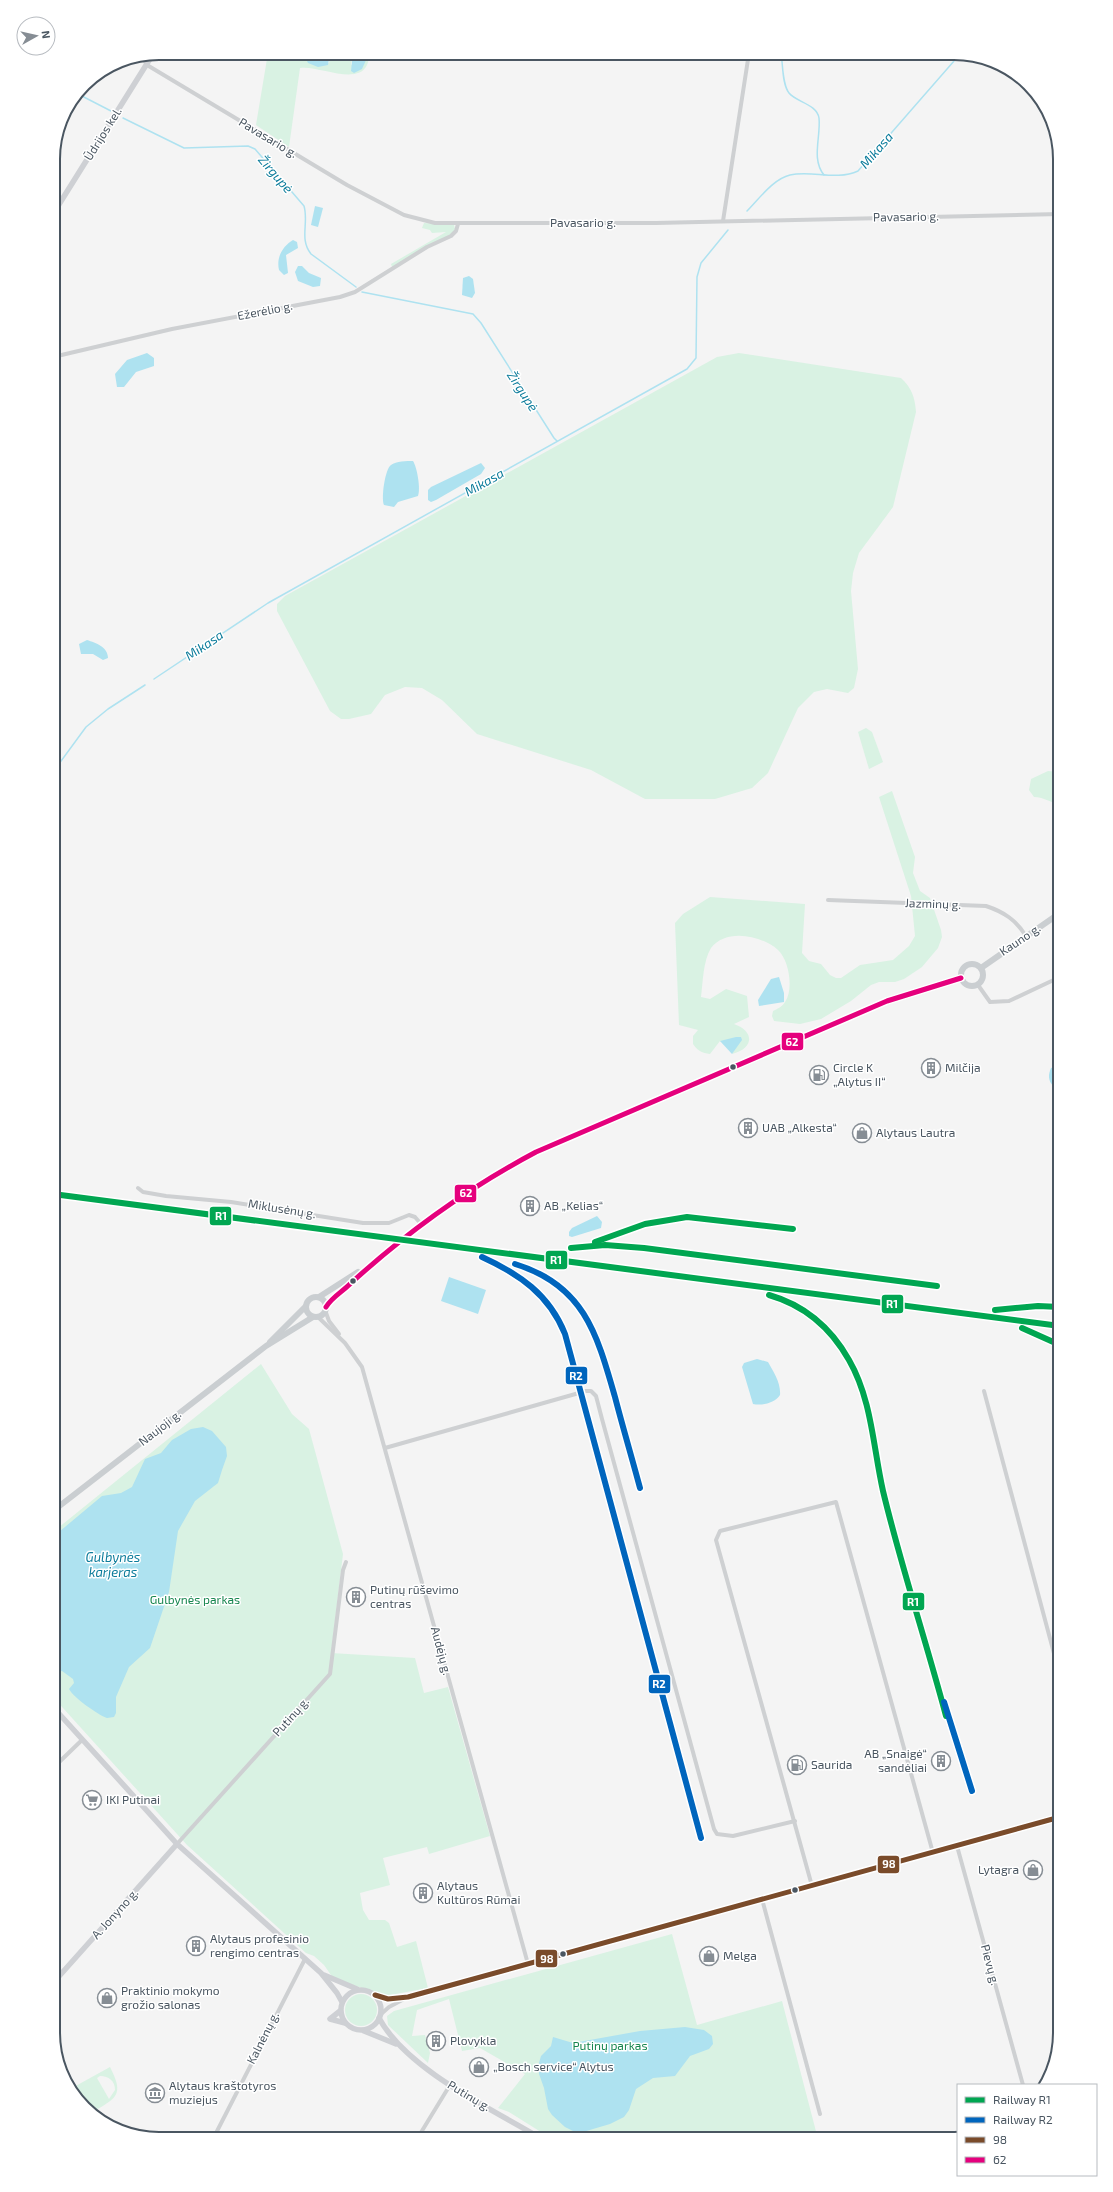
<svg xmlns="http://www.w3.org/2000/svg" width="1113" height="2192" viewBox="0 0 1113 2192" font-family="'Exo 2',sans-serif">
<rect width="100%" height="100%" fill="#f4f4f4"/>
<g fill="#d9f2e3" fill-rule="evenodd">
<path d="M268 53H303V56L329 63 330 53H353L351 65 365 55 364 53H367C369 57 369 61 367 65 357 86 318 65 300 68L289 147 256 125Z"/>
<path d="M424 223 454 225 455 229 452 234 392 267 391 264 446 232 432 233 430 230 422 228Z"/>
<path d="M739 353 901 378C912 388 915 398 916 412L893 507 859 553 853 573 851 591 858 669 854 688 848 693 827 689 814 692 798 708 768 773 752 788 715 799H645L591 770 477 734 442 700 422 688 405 687 385 695 371 714 349 719H341L330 711 277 611V604L285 596 717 357Z"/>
<path d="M866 728 872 732 883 762 869 769 858 732Z"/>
<path d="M1048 771 1060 772 1058 803C1049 803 1045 797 1034 797L1029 790 1031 779Z"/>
<path d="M892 791 915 857 913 873 920 891 930 898 941 930 942 937 938 948 922 967 904 979 895 982H879L871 985 851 1001 821 1019 800 1024 774 1021 772 1016 773 1011C777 1009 782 1007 785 1002 794 989 789 960 778 950 761 935 726 928 711 948 703 961 703 982 701 997L710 999 726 989 747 996 749 1017 734 1024C755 1031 754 1049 732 1054L734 1050 720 1041 710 1054C702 1053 698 1051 693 1044V1036L698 1030 679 1025 675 923 683 914 710 897 805 904 802 953 809 961 821 964 830 975 836 978H841L860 965 893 960 909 946 915 936 911 896 879 797Z"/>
<path d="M261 1364 292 1414 309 1429 343 1554 331 1653 415 1658 424 1693 448 1687 490 1836 429 1854 427 1847 383 1858 390 1885 360 1893 363 1910 369 1920H385L389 1923 397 1947 416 1941 428 1988 385 1996 333 1978 324 1965 314 1956 306 1953 187 1845 53 1697V1532Z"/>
<path d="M672 1934 697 2025 782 2001 818 2139H552L509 2112 498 2108 525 2074 480 2048 462 2051 449 1999 417 2010 412 2036 425 2035 430 2053 428 2063 388 2025 387 2016 394 2011Z"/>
<circle cx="361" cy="2010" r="16"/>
<path d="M110 2067C125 2096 116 2098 91 2113L72 2088ZM100 2076C109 2076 115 2081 115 2090L109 2099 97 2078Z"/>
</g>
<g fill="#aee2f0">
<path d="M303 53H330L328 65 318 67 308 63Z"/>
<path d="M353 53H364L366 60 362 69 354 73 351 71Z"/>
<path d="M315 206 323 208 318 227 311 225Z"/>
<path d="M293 240 297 242 298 248 286 255 288 273 284 275 279 270C276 257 283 246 293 240Z"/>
<path d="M298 266H302L309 273 321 278 320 286 313 287 298 281 295 272Z"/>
<path d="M469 276 473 279 475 293 472 298 462 295 463 278Z"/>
<path d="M147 353 154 358V366L136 372 124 387H117L115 374 127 360Z"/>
<path d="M413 461C417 467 421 489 418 496L398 502 394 507 384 505C381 498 385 469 391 465 396 461 407 461 413 461Z"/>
<path d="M481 463 485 468 481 474 436 500 431 502 428 500V490L431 487Z"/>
<path d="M87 640C96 643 108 647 108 658L103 660 93 654H81L79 644Z"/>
<path d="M779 977 784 993V1002L759 1006 758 1000 771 979Z"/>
<path d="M736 1037H741L742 1040 732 1054 720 1041Z"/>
<path d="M1057 1066 1060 1072V1086H1053C1048 1080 1048 1075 1051 1068Z"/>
<path d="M597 1216 602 1222 601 1228 572 1237 569 1236V1232L572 1228Z"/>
<path d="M449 1277 486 1290 478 1314 441 1301Z"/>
<path d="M757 1359 768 1362C774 1373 781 1383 780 1395 775 1403 762 1406 753 1404L742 1367 744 1363Z"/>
<path d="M203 1427 212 1431 226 1447 227 1456 222 1470 218 1483 195 1501 178 1531 169 1592 150 1648 129 1667 116 1697V1713L114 1717 107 1718C98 1715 73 1697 69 1689L74 1683 73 1679 62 1671 57 1672 53 1662V1537L102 1496 121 1493 132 1487 145 1459 161 1453 172 1440 191 1429Z"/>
<path d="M685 2027 704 2030 712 2036 713 2044 709 2049 690 2056 675 2076 653 2078 636 2089 629 2110 624 2117 610 2124 583 2132H575L565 2127 552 2115 548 2109 544 2088 539 2074V2063L541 2056 551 2046 553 2037 573 2043 640 2031Z"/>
</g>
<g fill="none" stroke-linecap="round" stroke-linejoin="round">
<g stroke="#aee2f0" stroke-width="1.5">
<path d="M781 53C783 64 782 84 789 93 796 102 817 104 819 118 821 137 811 159 824 175"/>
<path d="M78 94 111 111"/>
<path d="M123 118 184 148 248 146 255 149 304 206C309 223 299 239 311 254L356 287"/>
<path d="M747 211C759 199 773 179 790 175 812 170 836 181 858 171L961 53"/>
<path d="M362 292 473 314 481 323 554 438 557 441"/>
<path d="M154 679 268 603 687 369 696 358 697 277 701 263 728 230"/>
<path d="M53 772 86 727 108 709 145 685"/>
</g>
<g stroke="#ced0d2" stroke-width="4">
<path d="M142 56 147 65 347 185 404 215 435 223H656L1060 214"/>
<path d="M723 221 749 53"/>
<path d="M53 357 172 329 340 297 355 292 427 247 451 236 456 231 458 224"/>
<path d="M828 900 986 906C1004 912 1016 920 1026 936"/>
<path d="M978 985 990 1002 1009 1001 1060 977"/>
<path d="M138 1188 143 1192 166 1196 231 1202 363 1223H389L409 1215 415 1217 421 1224"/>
<path d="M325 1310 329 1321 339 1334"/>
<path d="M318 1317 345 1343 362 1367 528 1964"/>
<path d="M984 1391 1060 1676"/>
<path d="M385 1448 586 1391H591L596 1396 602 1419 714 1829 717 1834 733 1836 795 1821"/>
<path d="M53 1768 82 1740"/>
<path d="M177 1844 330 1674 343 1570 346 1562"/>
<path d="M957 1846 1023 2085"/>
<path d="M812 1886 716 1540 720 1531 836 1502 933 1853"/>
<path d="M762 1899 820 2114"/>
<path d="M375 1995 388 1999 408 1997 1060 1817"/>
<path d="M380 2015 389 2007 406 1998"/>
<path d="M213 2139 305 1959"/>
<path d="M417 2139 450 2085"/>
</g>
<g stroke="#ced0d4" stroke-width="5.5">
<path d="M53 214 153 54"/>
<path d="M53 1707 177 1844 321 1973 337 1993 342 2002"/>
<path d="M324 1975 357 1989"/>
<path d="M53 1983 177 1844"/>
<circle cx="361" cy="2010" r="20"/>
<path d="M340 2011 330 2019 345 2023"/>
<path d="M379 2018C407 2070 492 2109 542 2139"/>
<path d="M364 2031 396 2044"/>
</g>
<g stroke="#caced1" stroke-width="6">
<circle cx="972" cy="975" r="11"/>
<path d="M981 968 1060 913"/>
<circle cx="316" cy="1307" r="10"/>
<path d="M319 1297 358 1272"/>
<path d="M326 1307C332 1297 342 1292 350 1284 407 1232 468 1188 536 1152L887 1001 961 978"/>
<path d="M270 1342 305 1307"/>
<path d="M53 1511 266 1346 313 1317"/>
</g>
<defs>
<path id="bus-1" d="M375 1995 388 1999 408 1997 1060 1817"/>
<path id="bus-2" d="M326 1307C332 1297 342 1292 350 1284 407 1232 468 1188 536 1152L887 1001 961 978"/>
</defs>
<use href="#bus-1" stroke="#fff" stroke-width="8"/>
<use href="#bus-2" stroke="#fff" stroke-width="8"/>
<use href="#bus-1" stroke="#7a4b2a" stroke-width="5"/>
<use href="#bus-2" stroke="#e5007d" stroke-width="5"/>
<defs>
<g id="rail-1">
<path d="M53 1194 1060 1326"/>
<path d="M595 1242 645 1224 687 1217 793 1229"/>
<path d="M571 1248 605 1245 644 1248 937 1286"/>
<path d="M769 1295C804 1305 831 1328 849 1360 872 1400 873 1447 883 1491 901 1566 926 1641 946 1716"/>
<path d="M995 1310 1038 1306 1060 1307"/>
<path d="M1022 1328 1060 1345"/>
</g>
<g id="rail-2">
<path d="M482 1257C519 1274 549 1294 565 1334L701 1838"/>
<path d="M515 1264C584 1285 597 1334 615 1397 623 1428 632 1458 640 1488"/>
<path d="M944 1702 972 1791"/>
</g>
</defs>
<use href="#rail-1" stroke="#fff" stroke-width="9"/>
<use href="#rail-2" stroke="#fff" stroke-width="9"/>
<use href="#rail-1" stroke="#00a651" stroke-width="6"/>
<use href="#rail-2" stroke="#0065bd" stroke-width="6"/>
</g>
<defs>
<symbol id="building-ring" viewBox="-11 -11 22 22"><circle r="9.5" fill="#fff" stroke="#868d94" stroke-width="1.5"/><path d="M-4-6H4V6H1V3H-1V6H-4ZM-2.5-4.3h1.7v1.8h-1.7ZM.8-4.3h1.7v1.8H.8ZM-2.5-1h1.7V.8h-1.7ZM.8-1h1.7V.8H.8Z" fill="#868d94"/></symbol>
<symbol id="fuel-ring" viewBox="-11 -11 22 22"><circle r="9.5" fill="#fff" stroke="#868d94" stroke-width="1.5"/><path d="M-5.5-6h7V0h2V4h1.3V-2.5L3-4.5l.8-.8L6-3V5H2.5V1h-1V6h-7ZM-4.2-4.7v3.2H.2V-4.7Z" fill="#868d94"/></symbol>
<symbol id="shop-ring" viewBox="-11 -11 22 22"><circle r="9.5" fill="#fff" stroke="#868d94" stroke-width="1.5"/><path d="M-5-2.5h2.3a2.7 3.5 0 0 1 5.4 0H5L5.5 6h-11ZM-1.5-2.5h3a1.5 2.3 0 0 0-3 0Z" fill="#868d94"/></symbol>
<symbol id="supermarket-ring" viewBox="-11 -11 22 22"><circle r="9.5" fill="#fff" stroke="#868d94" stroke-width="1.5"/><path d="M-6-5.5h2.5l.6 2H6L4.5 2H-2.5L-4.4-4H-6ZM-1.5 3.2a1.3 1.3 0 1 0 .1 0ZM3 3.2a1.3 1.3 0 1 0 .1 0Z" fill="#868d94"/></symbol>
<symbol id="museum-ring" viewBox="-11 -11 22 22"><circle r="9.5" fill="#fff" stroke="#868d94" stroke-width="1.5"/><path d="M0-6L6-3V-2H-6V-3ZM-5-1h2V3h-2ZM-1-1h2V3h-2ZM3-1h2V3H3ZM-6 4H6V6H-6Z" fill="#868d94"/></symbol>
</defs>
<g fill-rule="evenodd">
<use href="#building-ring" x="920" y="1057" width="22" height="22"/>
<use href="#fuel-ring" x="808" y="1064" width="22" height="22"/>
<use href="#building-ring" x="737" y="1117" width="22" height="22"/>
<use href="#shop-ring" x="851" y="1122" width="22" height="22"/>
<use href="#building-ring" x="519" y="1195" width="22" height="22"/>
<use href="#building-ring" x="345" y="1586" width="22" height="22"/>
<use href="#building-ring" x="930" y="1750" width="22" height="22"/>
<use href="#fuel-ring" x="786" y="1754" width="22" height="22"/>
<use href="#supermarket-ring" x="81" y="1789" width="22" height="22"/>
<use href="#shop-ring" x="1022" y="1859" width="22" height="22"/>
<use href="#building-ring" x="412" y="1882" width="22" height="22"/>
<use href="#building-ring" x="185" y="1935" width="22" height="22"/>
<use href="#shop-ring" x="698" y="1945" width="22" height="22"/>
<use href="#shop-ring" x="96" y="1987" width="22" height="22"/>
<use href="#building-ring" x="425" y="2030" width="22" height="22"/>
<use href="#shop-ring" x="468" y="2056" width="22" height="22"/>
<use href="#museum-ring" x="144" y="2082" width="22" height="22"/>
</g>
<g fill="#4a5661" stroke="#fff" stroke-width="1.5">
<circle cx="733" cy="1067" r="3.5"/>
<circle cx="353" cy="1281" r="3.5"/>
<circle cx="795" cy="1890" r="3.5"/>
<circle cx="563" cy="1954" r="3.5"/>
</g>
<g text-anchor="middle" stroke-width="3" stroke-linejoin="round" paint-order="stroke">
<g font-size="12" fill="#4a5661" stroke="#fff">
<text transform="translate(103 134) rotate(-58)" y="4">Ūdrijos kel.</text>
<text transform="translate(268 138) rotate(31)" y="4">Pavasario g.</text>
<text transform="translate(906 217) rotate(-1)" y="4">Pavasario g.</text>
<text x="583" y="227">Pavasario g.</text>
<text transform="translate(265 311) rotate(-11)" y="4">Ežerėlio g.</text>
<text transform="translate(933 904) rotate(2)" y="4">Jazminų g.</text>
<text transform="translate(1020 940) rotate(-34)" y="4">Kauno g.</text>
<text transform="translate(282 1209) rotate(9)" y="4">Miklusėnų g.</text>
<text transform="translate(160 1428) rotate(-38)" y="4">Naujoji g.</text>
<text transform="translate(441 1651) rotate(75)" y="4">Audėjų g.</text>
<text transform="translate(291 1717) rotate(-48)" y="4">Putinų g.</text>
<text transform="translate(115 1914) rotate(-48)" y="4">A. Jonyno g.</text>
<text transform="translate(990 1965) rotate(75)" y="4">Pievų g.</text>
<text transform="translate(263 2038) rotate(-63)" y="4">Kalnėnų g.</text>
<text transform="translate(469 2096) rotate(31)" y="4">Putinų g.</text>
</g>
<g font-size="12" fill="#4a5661" stroke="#fff" text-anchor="start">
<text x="833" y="1072">Circle K<tspan x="833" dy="14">„Alytus II“</tspan></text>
<text x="945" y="1072">Milčija</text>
<text x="762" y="1132">UAB „Alkesta“</text>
<text x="876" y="1137">Alytaus Lautra</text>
<text x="544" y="1210">AB „Kelias“</text>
<text x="370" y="1594">Putinų rūševimo<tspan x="370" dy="14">centras</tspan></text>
<text x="927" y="1758" text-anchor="end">AB „Snaigė“<tspan x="927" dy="14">sandėliai</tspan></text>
<text x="811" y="1769">Saurida</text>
<text x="106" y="1804">IKI Putinai</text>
<text x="1019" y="1874" text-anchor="end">Lytagra</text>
<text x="437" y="1890">Alytaus<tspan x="437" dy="14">Kultūros Rūmai</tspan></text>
<text x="210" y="1943">Alytaus profesinio<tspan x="210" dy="14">rengimo centras</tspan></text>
<text x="723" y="1960">Melga</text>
<text x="121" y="1995">Praktinio mokymo<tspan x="121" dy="14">grožio salonas</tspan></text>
<text x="450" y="2045">Plovykla</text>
<text x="493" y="2071">„Bosch service“ Alytus</text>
<text x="169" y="2090">Alytaus kraštotyros<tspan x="169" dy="14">muziejus</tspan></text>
</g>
<g font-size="12" fill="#17864f" stroke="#fff">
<text x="195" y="1604">Gulbynės parkas</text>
<text x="610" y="2050">Putinų parkas</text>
</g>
<g font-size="13" font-style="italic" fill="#0c7c9b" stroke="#fff">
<text transform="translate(876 150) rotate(-49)" y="5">Mikasa</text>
<text transform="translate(276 174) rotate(49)" y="5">Žirgupė</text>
<text transform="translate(523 391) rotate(57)" y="5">Žirgupė</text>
<text transform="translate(484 482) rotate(-29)" y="5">Mikasa</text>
<text transform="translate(204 645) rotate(-34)" y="5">Mikasa</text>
<text x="113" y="1562">Gulbynės<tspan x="113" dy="15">karjeras</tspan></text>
</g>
</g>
<path d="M0 0H1113V2192H0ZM159 60H954A99 99 0 0 1 1053 159V2033A99 99 0 0 1 954 2132H159A99 99 0 0 1 60 2033V159A99 99 0 0 1 159 60Z" fill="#fff" fill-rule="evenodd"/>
<path fill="none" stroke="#4a5661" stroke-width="2" d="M159 60H954A99 99 0 0 1 1053 159V2033A99 99 0 0 1 954 2132H159A99 99 0 0 1 60 2033V159A99 99 0 0 1 159 60Z"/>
<g stroke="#fff" stroke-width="1.5">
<rect x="781" y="1032" width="23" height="19" rx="4" fill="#e5007d"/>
<rect x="454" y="1184" width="23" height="19" rx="4" fill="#e5007d"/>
<rect x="209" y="1206" width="23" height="20" rx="4" fill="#00a651"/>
<rect x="545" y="1250" width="23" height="20" rx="4" fill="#00a651"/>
<rect x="881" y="1294" width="23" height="20" rx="4" fill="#00a651"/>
<rect x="565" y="1366" width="23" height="19" rx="4" fill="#0065bd"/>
<rect x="902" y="1592" width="23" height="19" rx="4" fill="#00a651"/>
<rect x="648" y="1674" width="23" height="20" rx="4" fill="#0065bd"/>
<rect x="877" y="1855" width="23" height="19" rx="4" fill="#7a4b2a"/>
<rect x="535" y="1949" width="23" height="19" rx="4" fill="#7a4b2a"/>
</g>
<g font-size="11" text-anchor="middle" font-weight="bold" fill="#fff">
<text x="792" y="1046">62</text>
<text x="466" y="1197">62</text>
<text x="221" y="1220">R1</text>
<text x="556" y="1264">R1</text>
<text x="892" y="1308">R1</text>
<text x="576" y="1380">R2</text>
<text x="913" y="1606">R1</text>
<text x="659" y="1688">R2</text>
<text x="889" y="1868">98</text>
<text x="547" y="1963">98</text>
</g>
<rect x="957" y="2084" width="140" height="92" fill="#ffffff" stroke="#b7bbc0"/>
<rect x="965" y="2097" width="20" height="6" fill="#00a651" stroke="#b7bbc0"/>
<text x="993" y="2104" font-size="12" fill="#4a5661">Railway R1</text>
<rect x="965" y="2117" width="20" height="6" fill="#0065bd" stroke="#b7bbc0"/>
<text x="993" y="2124" font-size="12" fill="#4a5661">Railway R2</text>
<rect x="965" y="2137" width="20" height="6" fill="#7a4b2a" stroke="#b7bbc0"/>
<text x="993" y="2144" font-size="12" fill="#4a5661">98</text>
<rect x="965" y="2157" width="20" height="6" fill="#e5007d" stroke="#b7bbc0"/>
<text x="993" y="2164" font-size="12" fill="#4a5661">62</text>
<g transform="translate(36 36) rotate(82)"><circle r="19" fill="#ffffff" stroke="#b7bbc0"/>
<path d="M0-3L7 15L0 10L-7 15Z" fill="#868d94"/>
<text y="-6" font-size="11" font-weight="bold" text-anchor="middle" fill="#4a5661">N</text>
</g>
</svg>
